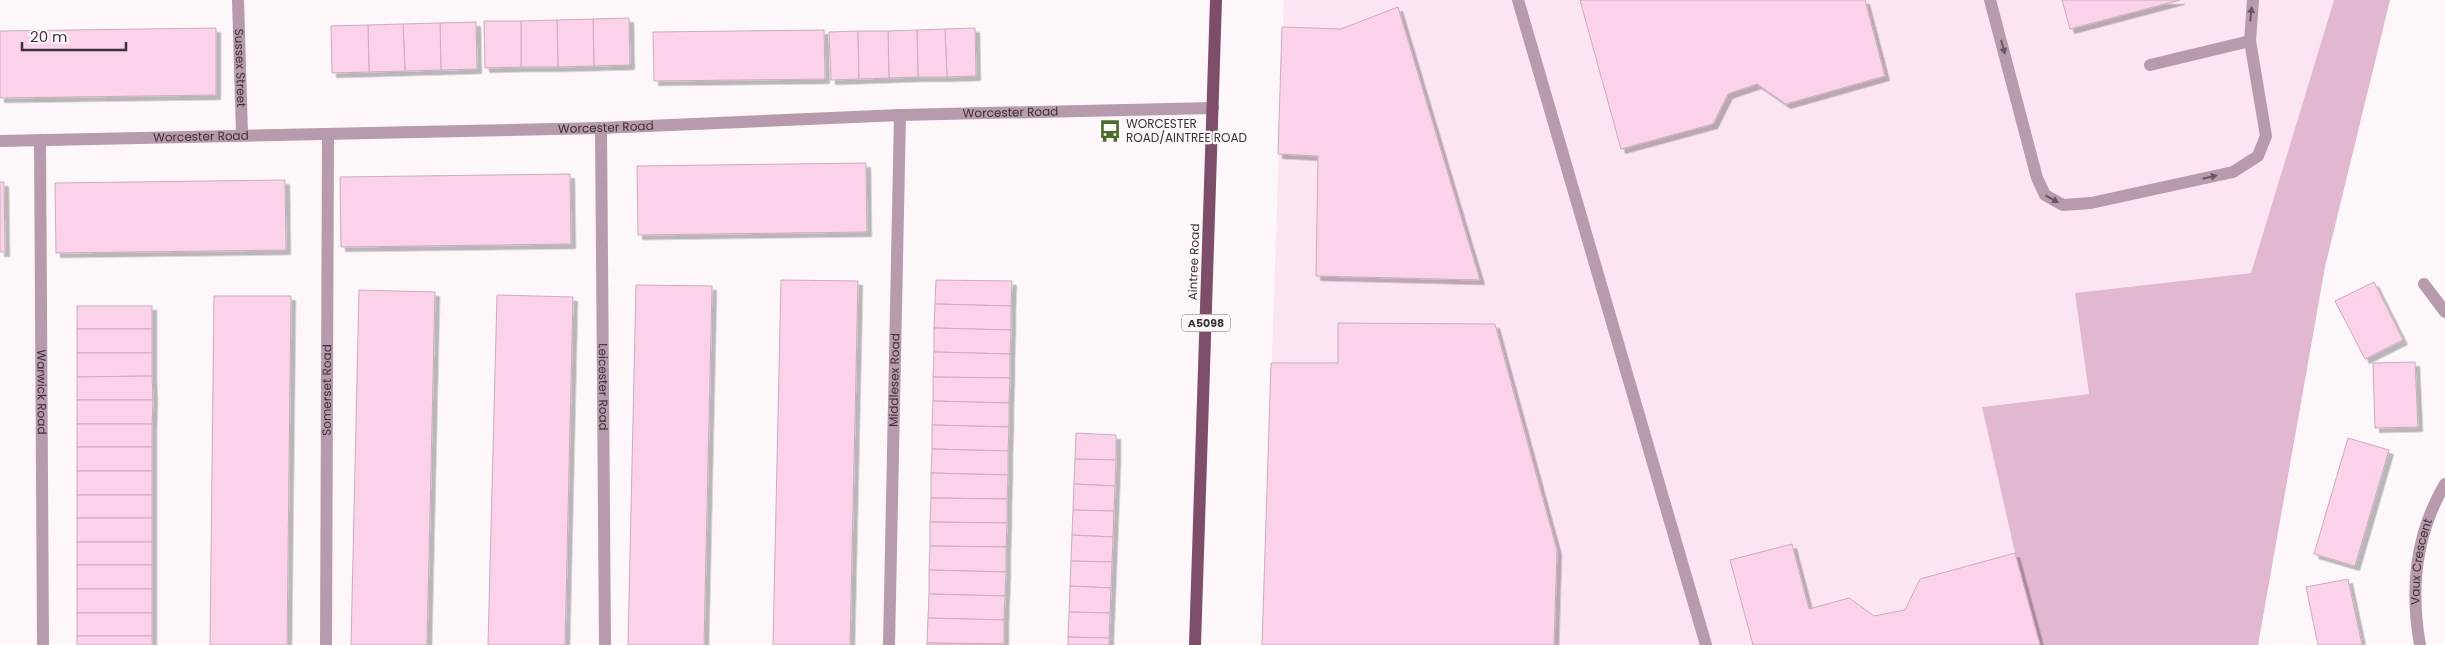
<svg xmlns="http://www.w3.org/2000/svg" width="2445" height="645" viewBox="0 0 2445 645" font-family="Poppins,sans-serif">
<defs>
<filter id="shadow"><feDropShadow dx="4.5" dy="4.5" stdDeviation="0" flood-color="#0004"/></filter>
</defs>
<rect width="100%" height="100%" fill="#fdf7fa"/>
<path fill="#fce5f2" d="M1284 0H2334L2251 273 2075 293 2089 394 1982 407 2015 553 2040 645H1262Z"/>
<path fill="#e1b8cf" d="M2334 0H2390L2325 267 2258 645H2040L2015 553 1982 407 2089 394 2075 293 2251 273Z"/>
<g fill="#fbd2ea" stroke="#c9adbd" filter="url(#shadow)">
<path d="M1580 0H1865L1885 76 1786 104 1757 84 1728 94 1713 124 1621 149Z"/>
<path d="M2062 0H2180L2070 29Z"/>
<path d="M1398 7 1480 280 1316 276 1318 156 1278 154 1282 27 1341 29Z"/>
<path d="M629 18 630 65 594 66 593 19Z"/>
<path d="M593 19 594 66 558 67 557 20Z"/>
<path d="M557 20 558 67H521V21Z"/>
<path d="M484 21H521V67L485 68Z"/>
<path d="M476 22 477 69 441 70 440 23Z"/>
<path d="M440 23 441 70 405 71 403 24Z"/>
<path d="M403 24 405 71 369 72 368 25Z"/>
<path d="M368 25 369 72 332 73 331 26Z"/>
<path d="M216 28V95L0 98V31Z"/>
<path d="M975 28 976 76 947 77 945 29Z"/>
<path d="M945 29 947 77H918L917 30Z"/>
<path d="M824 30 825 79 654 81 653 32Z"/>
<path d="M917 30 918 77 889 78 888 31Z"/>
<path d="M858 31 859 79 831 80 829 32Z"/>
<path d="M858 31H888L889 78 859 79Z"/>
<path d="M866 163 867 232 638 235 637 166Z"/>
<path d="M570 174 571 244 341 247 340 177Z"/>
<path d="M285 180 286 250 56 253 55 183Z"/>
<path d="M0 182H4L5 252H0Z"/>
<path d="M781 280 858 281 850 645H773Z"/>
<path d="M936 280 1012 281 1011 306 935 304Z"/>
<path d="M2374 282 2403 340 2365 359 2335 301Z"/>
<path d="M636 285 712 286 704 645H628Z"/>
<path d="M359 290 435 292 427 645H351Z"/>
<path d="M497 295 573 297 565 645H488Z"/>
<path d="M214 296H291L287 645H210Z"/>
<path d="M935 304 1011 306V330L934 328Z"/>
<rect x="77" y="306" width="75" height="23"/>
<path d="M1338 323 1495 324 1557 550 1554 645H1262L1271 363H1338Z"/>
<path d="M934 328 1011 330 1010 354 934 352Z"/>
<rect x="77" y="329" width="75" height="24"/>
<path d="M934 352 1010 354V378L933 377Z"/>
<path d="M77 353H152V376L77 377Z"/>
<path d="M2415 362 2418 427 2375 428 2373 363Z"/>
<path d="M152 376 153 400H77V377Z"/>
<path d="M933 377 1010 378 1009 403 933 401Z"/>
<path d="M77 400H153L152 424H77Z"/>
<path d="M933 401 1009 403V427L932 425Z"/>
<rect x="77" y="424" width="75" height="23"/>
<path d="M932 425 1009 427 1008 451 932 449Z"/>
<path d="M1076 433 1116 435V460L1075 459Z"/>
<path d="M2348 438 2389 450 2355 566 2314 554Z"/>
<rect x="77" y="447" width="75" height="24"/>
<path d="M932 449 1008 451V475L931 473Z"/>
<path d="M1075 459 1116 460 1115 486 1074 484Z"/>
<rect x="77" y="471" width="75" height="24"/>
<path d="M931 473 1008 475 1007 499 931 498Z"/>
<path d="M1074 484 1115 486 1114 511 1073 510Z"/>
<rect x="77" y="495" width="75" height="23"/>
<path d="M931 498 1007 499V523L930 522Z"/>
<path d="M1073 510 1114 511 1113 537 1072 535Z"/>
<rect x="77" y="518" width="75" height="24"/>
<path d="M930 522 1007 523 1006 547 930 546Z"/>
<path d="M1072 535 1113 537 1112 562 1071 561Z"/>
<rect x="77" y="542" width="75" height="23"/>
<path d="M1792 544 1809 609 1849 598 1874 616 1905 610 1920 579 2015 553 2040 645H1753L1730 560Z"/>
<path d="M930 546 1006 547V572L929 570Z"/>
<path d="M1071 561 1112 562 1111 588 1070 586Z"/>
<rect x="77" y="565" width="75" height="24"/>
<path d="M929 570 1006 572 1005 596 929 594Z"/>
<path d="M2348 579 2362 645H2318L2306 587Z"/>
<path d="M1070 586 1111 588 1110 613 1069 612Z"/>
<rect x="77" y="589" width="75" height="24"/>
<path d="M929 594 1005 596 1004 620 928 618Z"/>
<path d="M1069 612 1110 613 1109 638 1068 637Z"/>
<rect x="77" y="613" width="75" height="23"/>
<path d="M928 618 1004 620V644L927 643Z"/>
<rect x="77" y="636" width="75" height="9"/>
<path d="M1068 637 1109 638V645H1068Z"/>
<path d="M927 643 1004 644V645H927Z"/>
</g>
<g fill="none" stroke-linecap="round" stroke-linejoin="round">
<g stroke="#b79aab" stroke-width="12">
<path id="s1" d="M238 0 242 134"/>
<path d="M1518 0 1706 645"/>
<path d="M1990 0 2037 178 2045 195 2063 205 2091 203 2233 172 2258 156 2266 136 2250 41 2253 0"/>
<path d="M2150 65 2250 41"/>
<path id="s2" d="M601 128 605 645"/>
<path id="s3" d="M40 140 43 645"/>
<path id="s4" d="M0 141 601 128 900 115 1213 108"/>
<path d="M2424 284 2445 312"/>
<path id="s5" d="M326 645 328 134"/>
<path id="s6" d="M889 645 900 115"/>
<path id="s7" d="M2420 645C2410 589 2416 533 2445 484"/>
</g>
<path stroke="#7d4d6a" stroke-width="12" d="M1195 645 1216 0"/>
</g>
<defs><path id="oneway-solid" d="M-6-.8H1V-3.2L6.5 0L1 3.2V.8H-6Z" transform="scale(1.25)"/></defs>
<g fill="#685661">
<use href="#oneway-solid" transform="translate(2251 14) rotate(-84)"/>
<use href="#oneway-solid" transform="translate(2003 47) rotate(75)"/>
<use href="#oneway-solid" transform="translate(2210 177) rotate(-13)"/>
<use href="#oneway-solid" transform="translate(2052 199) rotate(29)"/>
</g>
<defs>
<symbol id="bus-bare" viewBox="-9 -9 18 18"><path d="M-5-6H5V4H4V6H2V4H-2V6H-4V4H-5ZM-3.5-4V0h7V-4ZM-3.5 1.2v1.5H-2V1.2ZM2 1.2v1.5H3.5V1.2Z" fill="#486e28" stroke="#fdf7fa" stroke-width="2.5" paint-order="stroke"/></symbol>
</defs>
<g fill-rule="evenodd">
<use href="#bus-bare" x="1094" y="115" width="32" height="32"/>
</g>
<g text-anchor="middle" stroke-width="4.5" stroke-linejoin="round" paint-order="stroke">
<rect fill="#fdf7fa" stroke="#776d73" stroke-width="1" x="1182" y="314.5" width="48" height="17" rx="4"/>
<g font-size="11" font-weight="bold" fill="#3d3239">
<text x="1206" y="327">A5098</text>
</g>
<g font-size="12" fill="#3d3239" stroke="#fdf7fa">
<text dy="4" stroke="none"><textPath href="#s1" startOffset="68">Sussex Street</textPath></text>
<text dy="4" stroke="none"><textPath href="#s4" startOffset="1011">Worcester Road</textPath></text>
<text dy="4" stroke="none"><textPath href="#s4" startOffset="606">Worcester Road</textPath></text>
<text dy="4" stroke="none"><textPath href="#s4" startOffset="201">Worcester Road</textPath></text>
<text transform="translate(1194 262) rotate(-88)" y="4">Aintree Road</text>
<text dy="4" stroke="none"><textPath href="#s6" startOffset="265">Middlesex Road</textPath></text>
<text dy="4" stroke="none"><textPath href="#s2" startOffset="259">Leicester Road</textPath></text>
<text dy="4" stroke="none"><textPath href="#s5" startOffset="255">Somerset Road</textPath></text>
<text dy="4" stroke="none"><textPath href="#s3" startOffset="252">Warwick Road</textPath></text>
<text dy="4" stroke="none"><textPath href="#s7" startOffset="84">Vaux Crescent</textPath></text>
</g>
<g font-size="12" fill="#3d3239" stroke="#fdf7fa" text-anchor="start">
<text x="1126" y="128">WORCESTER<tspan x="1126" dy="14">ROAD/AINTREE ROAD</tspan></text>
</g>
</g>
<path d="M22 42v8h104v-8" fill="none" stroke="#3d3239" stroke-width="2.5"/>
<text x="30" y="42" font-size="15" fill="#3d3239" stroke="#fdf7fa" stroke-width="4" paint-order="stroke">20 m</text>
</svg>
